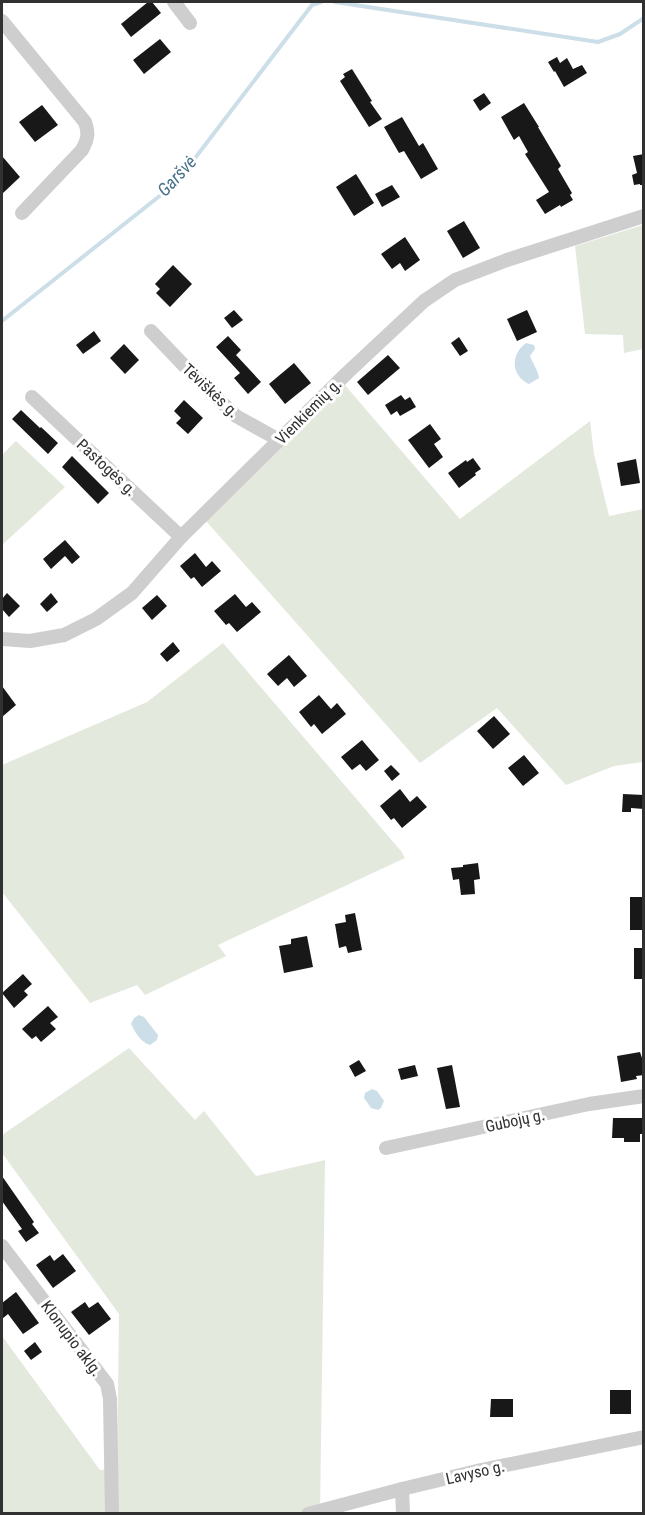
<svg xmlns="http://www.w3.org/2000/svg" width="645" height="1515" viewBox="0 0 645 1515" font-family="'Roboto Condensed',sans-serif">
<rect width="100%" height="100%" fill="#fff"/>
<g fill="#e4e9de">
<path d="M643 225V349L624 353 623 335 585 334 575 246Z"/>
<path d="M344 384 460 519 590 421 594 454 609 516 643 509V762L614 766 566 785 497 708 420 763 206 521Z"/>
<path d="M16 441 65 487 2 545V455Z"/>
<path d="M223 643 401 851 405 858 218 945 226 956 145 995 137 985 90 1003 2 892V765L147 702Z"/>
<path d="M129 1048 195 1120 204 1111 256 1176 325 1160 320 1513H2V1336L100 1470 117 1469 119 1314 2 1153V1135Z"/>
</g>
<g fill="#ccdee7">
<path d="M526 343 534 345 535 349 530 356C533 364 538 370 539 378L529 384C510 375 511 354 526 343Z"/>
<path d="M139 1015 144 1017 158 1035 157 1040 150 1045C141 1043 135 1032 131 1024L134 1018Z"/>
<path d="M372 1089 377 1091 384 1101 381 1108 378 1110 371 1108 364 1098 365 1093Z"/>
</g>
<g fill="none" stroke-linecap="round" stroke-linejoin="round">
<g stroke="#ccdee7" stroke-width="4">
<path d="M335 2 598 42 620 34 644 18"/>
<path d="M2 321 176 183 312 5 321 2"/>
</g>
</g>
<g fill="#181818">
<path d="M148 2H152L161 13 131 37 121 24Z"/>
<path d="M160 39 171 52 144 74 133 60Z"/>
<path d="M557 57 560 63 567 58 573 69 582 65 587 73 564 87 555 71 554 72 548 62Z"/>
<path d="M352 69 372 101 370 102 382 119 369 127 340 81 345 77 343 74Z"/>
<path d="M484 93 491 103 480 111 473 100Z"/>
<path d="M524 103 539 127H538L561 166 558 169 572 193 570 195 573 200 561 207 560 205 545 214 536 200 549 192 525 154 528 152 519 136 514 140 501 117Z"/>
<path d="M42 105 58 125 35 142 19 122Z"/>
<path d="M402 117 419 146 423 143 438 169 421 179 404 151 399 153 384 127Z"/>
<path d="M644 154V185H640V184L634 185 632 175 637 173 633 156Z"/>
<path d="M2 156 20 177 2 194Z"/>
<path d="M356 174 374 203 354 216 336 187Z"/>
<path d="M392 185 400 197 382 207 375 194Z"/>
<path d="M464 221 480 248 463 258 447 231Z"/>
<path d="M405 237 420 260 405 271 400 263 392 269 381 254Z"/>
<path d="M173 265 192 284 170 307 156 293 160 289 155 284Z"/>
<path d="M234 310 243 320 232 328 224 318Z"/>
<path d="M527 310 537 332 517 341 507 319Z"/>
<path d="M94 331 101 341 83 354 76 345Z"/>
<path d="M228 336 241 350 236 355 261 382 248 394 234 378 240 373 216 347Z"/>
<path d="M459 337 468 351 460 356 451 343Z"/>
<path d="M124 344 139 360 125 374 110 358Z"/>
<path d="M388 355 400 368 368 395 357 382Z"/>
<path d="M294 363 311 383 285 404 269 384Z"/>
<path d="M401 395 405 400 410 397 416 407 400 416 397 411 391 415 385 405Z"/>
<path d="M184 400 203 418 188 434 176 423 181 418 174 411Z"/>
<path d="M21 410 40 428 41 427 58 443 48 454 12 419Z"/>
<path d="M430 424 441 439 434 444 443 457 429 468 408 440Z"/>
<path d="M72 456 109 493 98 504 62 467Z"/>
<path d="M473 458 481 469 475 473 476 475 459 488 448 473 466 460 467 462Z"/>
<path d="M636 459 640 483 621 486 617 463Z"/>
<path d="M65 540 80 557 72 564 65 556 51 569 43 559Z"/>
<path d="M195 553 206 567 212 561 221 571 202 587 194 577 191 579 180 566Z"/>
<path d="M7 593 20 606 9 617 2 609V599Z"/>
<path d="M51 593 58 602 47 612 40 604Z"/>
<path d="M235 594 246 607 252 602 261 612 237 632 229 623 226 625 214 611Z"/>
<path d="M157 595 167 606 152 620 142 608Z"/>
<path d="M173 642 180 651 167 662 160 654Z"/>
<path d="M289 655 307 676 294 687 287 678 278 686 267 674Z"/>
<path d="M2 686 16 705 2 717Z"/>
<path d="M319 695 331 709 337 703 346 714 322 734 314 724 311 727 299 712Z"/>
<path d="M494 716 510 734 493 749 477 731Z"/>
<path d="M362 740 379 760 366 771 360 764 352 770 341 757Z"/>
<path d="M524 755 539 773 523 786 508 768Z"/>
<path d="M391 765 400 774 392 781 384 771Z"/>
<path d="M400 789 410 802 417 796 427 807 402 828 394 818 391 820 380 806Z"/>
<path d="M623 794 644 795V809L631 808V812H622Z"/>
<path d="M478 863 480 879 474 880 475 894 461 895 459 879 453 880 451 868 463 867V865Z"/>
<rect x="630" y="897" width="14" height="33"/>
<path d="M355 913 362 950 348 953 346 946 339 948 335 924 346 922 345 915Z"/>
<path d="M307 936 313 967 284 973 279 946 291 944V939Z"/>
<rect x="634" y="948" width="10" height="31"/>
<path d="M23 974 32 984 24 991 28 995 14 1008 2 993Z"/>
<path d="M48 1006 58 1017 50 1023 56 1029 41 1042 36 1036 32 1039 22 1029Z"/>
<path d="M640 1052 642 1058 644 1057V1075L636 1076 637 1079 621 1082 617 1056Z"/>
<path d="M359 1060 366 1071 355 1077 349 1066Z"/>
<path d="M415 1065 418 1076 401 1080 398 1069Z"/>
<path d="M452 1065 460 1107 446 1109 437 1068Z"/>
<path d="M613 1118H643V1134H640V1142H624V1138H612Z"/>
<path d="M2 1176 34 1222 32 1224 39 1233 26 1242 18 1231 22 1229 2 1201Z"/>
<path d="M63 1254 76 1271 53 1288 36 1265 50 1255 54 1261Z"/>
<path d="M16 1292 39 1323 23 1334 8 1314 2 1319V1303Z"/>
<path d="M85 1302 89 1308 98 1302 111 1319 89 1335 71 1312Z"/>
<path d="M35 1342 42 1352 31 1360 24 1351Z"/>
<rect x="610" y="1390" width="21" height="24"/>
<path d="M491 1399H513V1417H490Z"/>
</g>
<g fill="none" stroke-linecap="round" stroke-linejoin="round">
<g stroke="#cecece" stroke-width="14">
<path d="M174 2 190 23"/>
<path d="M2 21 85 122C89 133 88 139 82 150L22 213"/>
<path d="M151 331 193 375 236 416 279 440"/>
<path d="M32 397 181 537"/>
<path d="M2 639 30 641 64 635 96 619 132 593 181 537 347 373 424 301 455 280 507 260 644 216"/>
<path d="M386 1148 589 1104 644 1096"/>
<path d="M2 1246 107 1384 110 1399 112 1514"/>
<path d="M402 1489 403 1514"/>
<path d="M308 1514 402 1489 481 1470 644 1437"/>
</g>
</g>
<g text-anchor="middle" stroke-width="6" stroke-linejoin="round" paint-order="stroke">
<g font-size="16" fill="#313131" stroke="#fff">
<text transform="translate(211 390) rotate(43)" y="6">Tėviškės g.</text>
<text transform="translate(308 411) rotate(-45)" y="6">Vienkiemių g.</text>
<text transform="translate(107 467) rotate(43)" y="6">Pastogės g.</text>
<text transform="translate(515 1120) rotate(-12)" y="6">Gubojų g.</text>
<text transform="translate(72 1338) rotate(53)" y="6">Klonupio aklg.</text>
<text transform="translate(475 1472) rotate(-13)" y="6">Lavyso g.</text>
</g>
<g font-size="18" font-style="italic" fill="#47728a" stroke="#fff">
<text transform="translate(177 176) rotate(-47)" y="6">Garšvė</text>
</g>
</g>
<rect width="645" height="1515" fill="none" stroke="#313131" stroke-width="6"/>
</svg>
